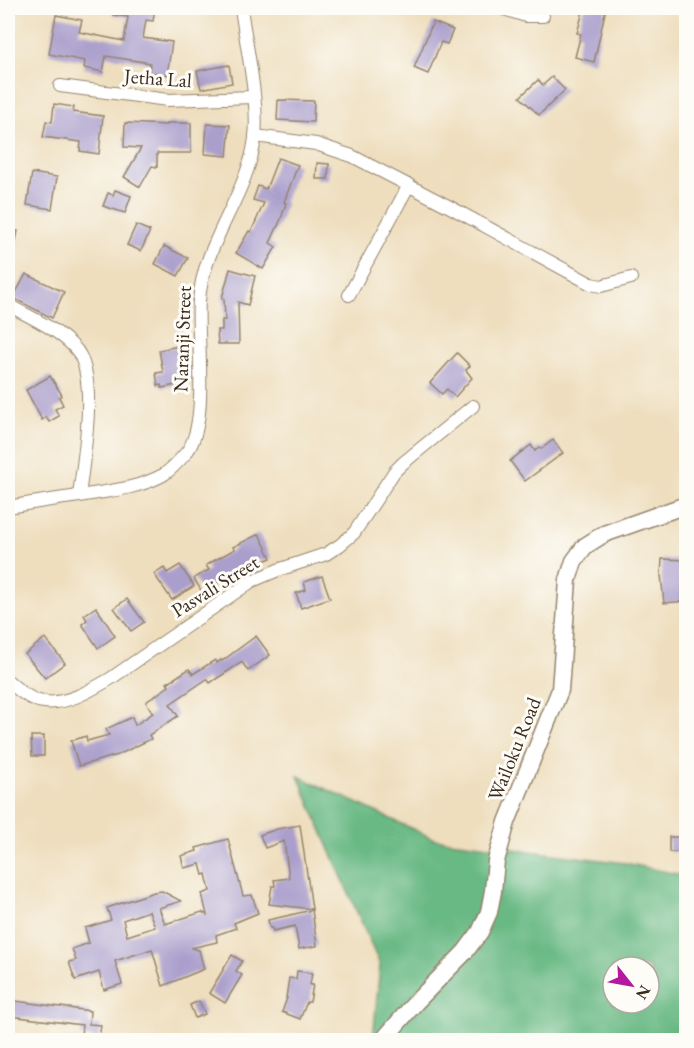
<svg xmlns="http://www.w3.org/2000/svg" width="694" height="1048" viewBox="0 0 694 1048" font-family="'EB Garamond',serif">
<rect width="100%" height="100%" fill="#fdfcf7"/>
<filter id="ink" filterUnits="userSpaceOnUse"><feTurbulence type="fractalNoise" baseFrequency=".0167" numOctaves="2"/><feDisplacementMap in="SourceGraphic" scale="12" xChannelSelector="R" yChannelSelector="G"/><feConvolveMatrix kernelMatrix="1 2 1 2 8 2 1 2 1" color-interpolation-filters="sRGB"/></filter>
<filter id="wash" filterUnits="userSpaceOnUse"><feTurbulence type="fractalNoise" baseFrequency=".008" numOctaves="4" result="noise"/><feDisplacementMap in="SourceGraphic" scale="24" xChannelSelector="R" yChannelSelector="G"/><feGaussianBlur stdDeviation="1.35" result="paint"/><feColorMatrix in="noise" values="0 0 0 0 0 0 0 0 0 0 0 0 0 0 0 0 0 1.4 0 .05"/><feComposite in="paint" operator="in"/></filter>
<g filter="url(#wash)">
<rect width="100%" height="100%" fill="#eedebe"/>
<path fill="#69b984" stroke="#527251" stroke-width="1.5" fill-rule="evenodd" d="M298 776 434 839 625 863 686 876V1040H373L380 965ZM613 967H649V1003H613Z"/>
<g id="blocks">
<g fill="#aa9fcc" fill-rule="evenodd">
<path d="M114 8H155L153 21 146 20 143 38 172 42 167 75 149 72 150 63 106 56 103 72 84 68 85 61 49 54 56 15 82 20 79 32 124 41 128 17 113 15Z"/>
<path d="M584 8H606L594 62 575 57 581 34 577 33Z"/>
<path d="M433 22 453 30 447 44 441 42 428 74 414 68Z"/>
<path d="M229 65 232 83 201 89 197 71Z"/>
<path d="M552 77 565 90 539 115 520 97 538 80 543 85Z"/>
<path d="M278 100 314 101 313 122 277 120Z"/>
<path d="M54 104 74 107 73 112 103 116 99 154 80 151 81 142 43 137 46 121 52 122Z"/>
<path d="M125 123 167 125V123H191V153H157V167L152 166 140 187 124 177 141 148 124 147Z"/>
<path d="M207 124 230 125 227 156 205 154Z"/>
<path d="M278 158 298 165 284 202 286 203 281 219 270 243 276 247 263 269 236 253 249 231 251 232 264 203 253 200 258 186 266 189Z"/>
<path d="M317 163 329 164 328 179H316Z"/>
<path d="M32 173 57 177 52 209 27 205Z"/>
<path d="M115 190 131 196 125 213 103 206 108 193 113 195Z"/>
<path d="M136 225 150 231 141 251 127 245Z"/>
<path d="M8 228 18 231 11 263 8 262Z"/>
<path d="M164 246 188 258 178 276 155 264Z"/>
<path d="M230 269 255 276 248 305 238 302 239 344H218L217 330H222V320H225L224 299 222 298Z"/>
<path d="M26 274 64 292 52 318 13 298Z"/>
<path d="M179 346 180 352 183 351 188 379 179 381 180 384 162 388 161 385 158 386 156 373 163 372 159 350Z"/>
<path d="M457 353 470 366 466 370 472 378 455 397 447 389 442 394 430 383Z"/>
<path d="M50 376 62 395 59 397 63 405 55 409 59 416 49 422 46 417 42 420 26 390Z"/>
<path d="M553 440 563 453 525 481 510 461 531 445 535 451 539 447 541 449Z"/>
<path d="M259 534 271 558 261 562 260 559 234 571 235 573 202 592 194 578 209 570 206 565 235 549 233 547Z"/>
<path d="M662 559 687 560V601L664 603 661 575Z"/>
<path d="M180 565 194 586 172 600 154 574 164 568 167 573Z"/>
<path d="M322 576 330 598 301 608 296 593 306 590 304 582Z"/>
<path d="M127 599 144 622 131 631 114 608Z"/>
<path d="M96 607 115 636 98 648 82 624 87 620 84 615Z"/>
<path d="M256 636 270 655 248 671 242 662 210 683 207 679 170 704 178 716 149 735 151 739 118 755 79 766 71 741 86 736 87 741 109 735 106 729 132 717 135 725 153 713 146 702 169 686 167 683 189 669 193 674 215 660 217 663 221 660 222 661Z"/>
<path d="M45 638 65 663 45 678 25 654Z"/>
<path d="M31 736H44V756H32Z"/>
<path d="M300 825 312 909 269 904 272 886H275L274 880 289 878 284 841 265 848 260 835 277 829Z"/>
<rect x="669" y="837" width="10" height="15"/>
<path d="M228 839 243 896 252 895 258 913 234 923 236 928 216 935 217 942 191 948 199 950 204 969 163 986 152 949 115 961 122 984 104 990 99 972 75 980 69 962 76 960 72 949 89 943 85 928 111 920 107 908 154 892 162 891 181 901 159 908 165 924 202 912 207 915 202 894 210 891 206 874 203 875 200 864 184 868 181 856 197 851 196 848ZM149 911 155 927 127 936 123 920Z"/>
<path d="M312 910 317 946 299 949 295 926 273 931 272 928H270L268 920Z"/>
<path d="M232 955 242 961 236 971 242 975 225 1003 209 993Z"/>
<path d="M297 971 312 973 310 985H313L310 1002H307L300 1019 282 1012 287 998H286L289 978 296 979Z"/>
<path d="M8 1000 90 1011 89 1024 101 1025 99 1039 81 1036 82 1025 10 1016V1013H8Z"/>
<path d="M199 1001 205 1014 195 1018 190 1005Z"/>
</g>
</g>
</g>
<g filter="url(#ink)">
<use href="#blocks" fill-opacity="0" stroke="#94846e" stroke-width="1.5"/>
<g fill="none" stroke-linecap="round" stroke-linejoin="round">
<defs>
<g id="street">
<path d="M501 8 526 16H543"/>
<path d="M60 86 168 100 253 97"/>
<path d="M255 136 316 144 352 156 450 207 591 284 601 286 631 278"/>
<path d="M349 295 409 185"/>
<path d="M8 305C30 317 56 328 74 347 100 372 83 461 79 496"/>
<path d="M8 507C31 503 55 499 79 496 108 491 137 489 163 475 171 470 180 460 186 453 210 424 196 339 199 301 203 243 248 195 255 138 259 101 246 45 241 8"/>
<path d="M8 681C17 689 31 701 44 702 67 705 91 690 110 679L252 581 278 570 326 554 340 545 354 533 394 472 403 463 473 406"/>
</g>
<path id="secondary" d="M383 1040 416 1002 465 952 480 932 489 912 493 891 496 861 507 822 560 690 568 580 574 561 585 546 604 534 686 505"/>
</defs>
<use href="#street" stroke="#94846e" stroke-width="14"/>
<use href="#secondary" stroke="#94846e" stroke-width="19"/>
<use href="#street" stroke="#fff" stroke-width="12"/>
<use href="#secondary" stroke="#fff" stroke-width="16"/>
</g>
</g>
<g text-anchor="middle" stroke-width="6" stroke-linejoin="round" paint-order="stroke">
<g font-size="20" fill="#3b2a1e" stroke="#fdfcf7">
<text transform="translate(158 78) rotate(4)" y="7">Jetha Lal</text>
<text transform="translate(182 339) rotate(-88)" y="7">Naranji Street</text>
<text transform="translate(215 586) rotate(-32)" y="7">Pasvali Street</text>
<text transform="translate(514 749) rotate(-68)" y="7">Wailoku Road</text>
</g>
</g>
<rect width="694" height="1048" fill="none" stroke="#fdfcf7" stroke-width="30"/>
<g transform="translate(631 985) rotate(121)"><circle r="28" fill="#fdfcf7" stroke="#afa8a0" stroke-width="1.5"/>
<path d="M0-4.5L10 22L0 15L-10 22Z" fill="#b5179e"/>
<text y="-9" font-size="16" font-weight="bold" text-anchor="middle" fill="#3b2a1e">N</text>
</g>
</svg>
